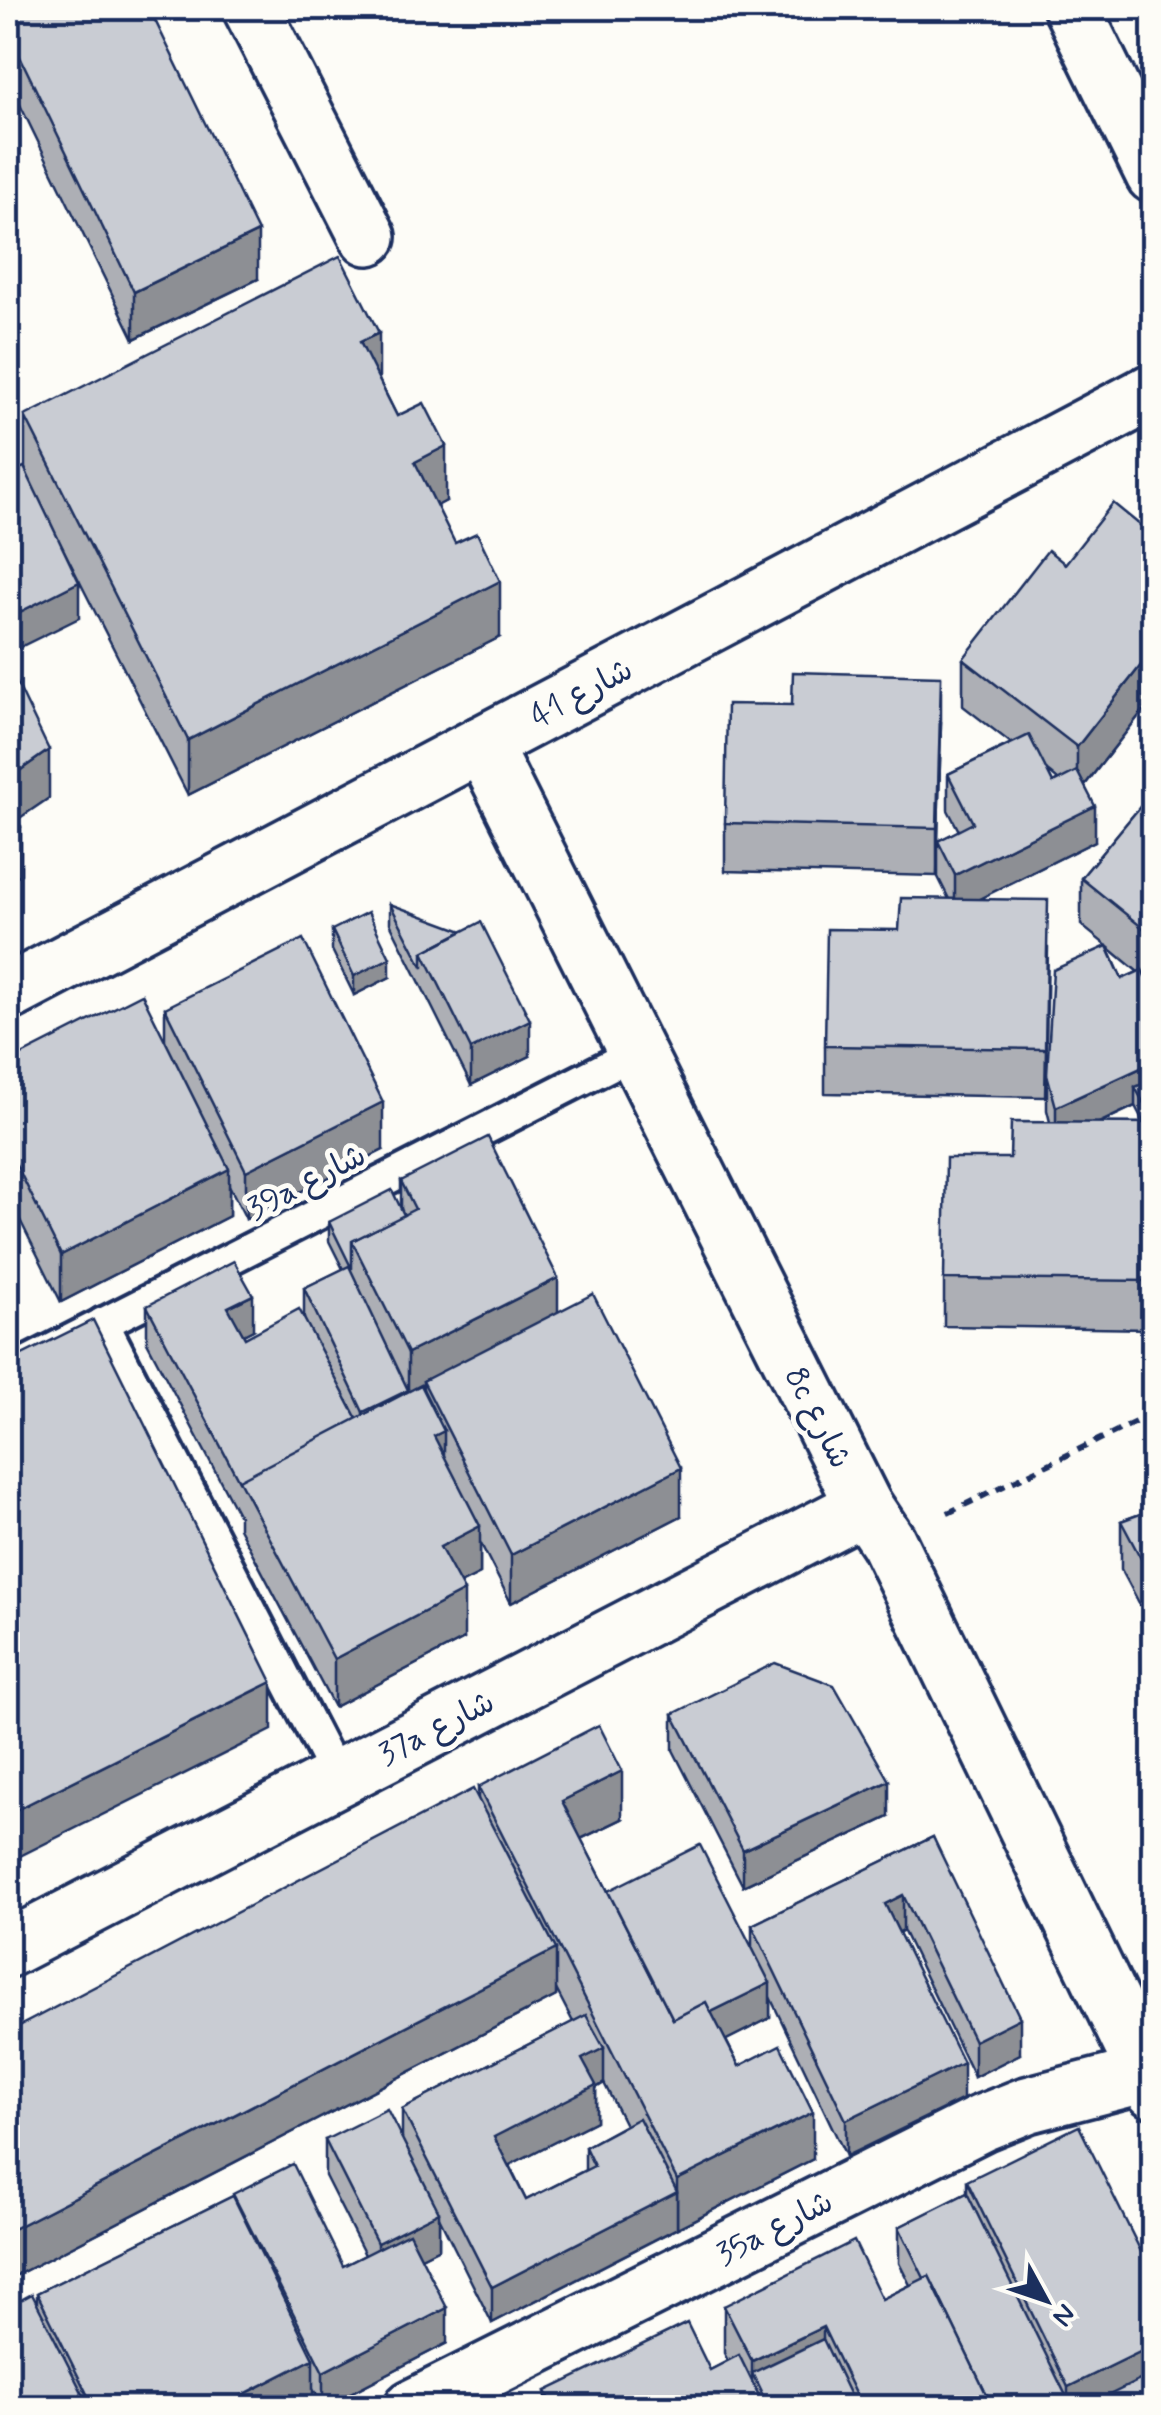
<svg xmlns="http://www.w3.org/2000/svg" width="1161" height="2415" viewBox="0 0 1161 2415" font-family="Mynerve,'Playpen Sans Arabic',sans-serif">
<rect width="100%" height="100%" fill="#fdfcf7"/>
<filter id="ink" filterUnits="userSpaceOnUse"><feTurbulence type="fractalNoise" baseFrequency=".01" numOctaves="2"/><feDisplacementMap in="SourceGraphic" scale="20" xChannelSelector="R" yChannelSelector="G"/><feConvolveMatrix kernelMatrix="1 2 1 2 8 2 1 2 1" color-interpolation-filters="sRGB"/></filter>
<g filter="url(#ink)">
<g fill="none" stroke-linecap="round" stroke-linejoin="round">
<defs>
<g id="lane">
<path d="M103 1323 337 1778"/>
<path d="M8 1372 636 1052"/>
</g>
<g id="street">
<path d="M251 8 368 237"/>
<path d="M1072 8 1154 175"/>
<path d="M482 744 864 1506 888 1542 1154 2090"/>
<path d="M8 993 1154 391"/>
<path d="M8 1949 864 1506"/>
<path d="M412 2408 982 2123 1027 2105 1146 2074"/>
</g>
</defs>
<use href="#lane" stroke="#1b2f5e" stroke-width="38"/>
<use href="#street" stroke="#1b2f5e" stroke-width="62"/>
<path stroke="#1b2f5e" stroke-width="6" stroke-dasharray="10 8" stroke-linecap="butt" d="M948 1513 1154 1413"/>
<use href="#lane" stroke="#fdfcf7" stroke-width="30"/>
<use href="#street" stroke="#fdfcf7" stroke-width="55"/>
</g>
<g fill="#adafb5" stroke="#1b2f5e" stroke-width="2.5" fill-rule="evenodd">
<path d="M8 8 258 279 134 339 8 80Z"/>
<path d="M379 380 397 416 446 501 436 506 500 637 188 795 57 537 79 618 25 468V416Z"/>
<path d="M1154 531V714L1145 708 1085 785 1095 841 978 899 1048 948 1045 1097 825 1093V1046L899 930 949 899 938 877V841L959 831 948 810V774L1011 743 963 706V659L1065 564 1151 534ZM1047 771 1051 774 1058 780 1053 783Z"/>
<path d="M941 723 937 876 725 871V823Z"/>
<path d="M1154 790V984L1146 979 1154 995V1329L944 1326V1279L1010 1158 1050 1122 1047 1110V1074L1107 946 1081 925V878ZM1108 947 1138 972 1122 979ZM1135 1106 1144 1123H1099Z"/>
<path d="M390 904 530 1056 471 1085 390 923Z"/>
<path d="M332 930 390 977 354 995 332 950Z"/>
<path d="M165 1008 383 1150 246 1219 229 1185V1216L61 1302 8 1196V1062L165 1040Z"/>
<path d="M401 1181 558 1312 681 1516 511 1603 480 1542V1574L460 1584 464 1639 334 1707 239 1528V1516L147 1342V1306L253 1330 243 1335 245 1338 304 1319V1288L343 1269 329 1241V1222L401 1208Z"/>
<path d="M1154 1509V1631L1121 1569V1521Z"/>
<path d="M673 1714 889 1817 743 1886 673 1750Z"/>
<path d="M478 1787 622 1819 581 1839 608 1891 752 1948V1925L933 1837 1020 2054 974 2077 903 1930 899 1933 963 2099 846 2156 770 1997V2018L726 2040 739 2066 813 2159 492 2323 439 2217V2248L421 2257 447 2343 323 2407 313 2389 312 2408H8L37 2305V2293L233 2196 343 2266 365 2255 325 2176V2140L402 2138V2109L573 2022 556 1989V1996L9 2279 8 2275V2032L478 1798ZM604 2083 625 2125 585 2147V2170L526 2200 509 2165 596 2121V2088Z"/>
<path d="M967 2181 1154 2278V2392L1150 2394 1154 2408H546V2391L710 2370 728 2361 724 2353V2306L882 2299 910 2285 899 2263V2227L967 2193Z"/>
</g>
<g fill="#8d8f94" stroke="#1b2f5e" stroke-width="2.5">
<path d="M258 232V279L134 339V292Z"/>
<path d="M379 333V388L360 342Z"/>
<path d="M446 446V501L415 518V462Z"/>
<path d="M500 581V637L188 795V740Z"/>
<path d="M79 582V618L8 653V618Z"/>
<path d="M1145 660V708L1077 795V747Z"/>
<path d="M941 676V723L937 876V828Z"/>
<path d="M49 750V798L8 826V779Z"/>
<path d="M1095 806V841L955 911V875Z"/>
<path d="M21 827V874L8 881V834Z"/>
<path d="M390 958V977L354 995V976Z"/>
<path d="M530 1020V1056L471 1085V1049Z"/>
<path d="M1154 1062V1098L1135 1087V1106L1056 1143V1107Z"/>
<path d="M383 1102V1150L246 1219V1171Z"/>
<path d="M229 1169V1216L61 1302V1255Z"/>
<path d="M558 1278V1325L423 1381V1394L408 1401V1353Z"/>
<path d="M253 1295V1330L228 1343V1307Z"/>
<path d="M408 1390V1426L363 1447V1412Z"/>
<path d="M444 1431V1478L434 1436Z"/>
<path d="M681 1468V1516L511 1603V1555Z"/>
<path d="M480 1526V1574L440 1594V1547Z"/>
<path d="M464 1591V1639L334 1707V1659Z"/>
<path d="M272 1682V1730L8 1862V1814Z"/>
<path d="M622 1771V1819L562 1848V1801Z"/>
<path d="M889 1781V1817L743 1886V1850Z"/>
<path d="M903 1895V1930L885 1939V1904Z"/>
<path d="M556 1949V1996L9 2279V2231Z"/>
<path d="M770 1983V2018L673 2067V2031Z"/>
<path d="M1020 2018V2054L974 2077V2041Z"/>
<path d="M604 2048V2083L596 2088V2121L494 2173V2137L582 2059Z"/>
<path d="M963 2063V2099L846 2156V2120Z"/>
<path d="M813 2112V2159L677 2228V2180Z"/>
<path d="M677 2192V2228L492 2323V2287Z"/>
<path d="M439 2212V2248L377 2279V2243Z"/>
<path d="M447 2308V2343L323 2407V2372Z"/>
<path d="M823 2327V2374L752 2373V2408V2361Z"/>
<path d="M1154 2345V2392L1123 2408H1068V2387Z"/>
<path d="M313 2359V2407L217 2408Z"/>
</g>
<g fill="#c9ccd3" stroke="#1b2f5e" stroke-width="2.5">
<path d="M8 8H149L258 232 134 292 8 32Z"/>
<path d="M340 256 379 333 360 342 397 416 424 403 446 446 415 462 455 543 477 533 500 581 188 740 25 416Z"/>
<path d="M24 467 79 582 8 618V475Z"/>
<path d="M1113 503 1151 534 1154 531V667L1145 660 1077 747 963 659 1048 550 1065 564Z"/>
<path d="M793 672 941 676 937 828 725 823 727 704 792 705Z"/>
<path d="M14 677 49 750 8 779V680Z"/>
<path d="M1029 735 1053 783 1077 771 1095 806 955 875 938 841 973 823 948 774Z"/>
<path d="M1154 790V937L1081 878Z"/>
<path d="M8 802 21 827 8 834Z"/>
<path d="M901 898 1048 900 1045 1049 825 1046 827 929 899 930Z"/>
<path d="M390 904 463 931 423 952V968Z"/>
<path d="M368 912 390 958 354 976 332 930Z"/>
<path d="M481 922 530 1020 471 1049 423 952Z"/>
<path d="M303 939 383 1102 246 1171 165 1008Z"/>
<path d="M1107 946 1122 979 1142 970 1154 995V1062L1056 1107 1047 1074 1053 970Z"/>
<path d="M142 994 229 1169 61 1255 8 1148V1062Z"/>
<path d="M1154 1079V1122L1135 1087Z"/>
<path d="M1011 1122 1154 1123V1281L944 1279 946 1158H1010Z"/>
<path d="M488 1137 558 1278 408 1353 352 1241 415 1209 401 1181Z"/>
<path d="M392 1190 404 1215 352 1241V1269L329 1222Z"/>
<path d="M234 1261 253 1295 228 1307 245 1338 299 1309 357 1419 239 1481 147 1306Z"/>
<path d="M349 1266 408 1390 363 1412 304 1288Z"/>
<path d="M593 1294 681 1468 511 1555 423 1381Z"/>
<path d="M93 1320 272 1682 8 1814V1362Z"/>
<path d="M421 1385 444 1431 434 1436 480 1526 440 1547 464 1591 334 1659 239 1480Z"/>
<path d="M1154 1509V1583L1121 1521Z"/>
<path d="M775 1663 834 1685 889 1781 743 1850 673 1714Z"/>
<path d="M599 1725 622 1771 562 1801 673 2019 706 2002 739 2066 780 2045 813 2112 677 2180 478 1787Z"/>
<path d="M473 1789 556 1949 9 2231 8 2228V2032Z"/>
<path d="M933 1837 1020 2018 974 2041 903 1895 885 1904 963 2063 846 2120 752 1925Z"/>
<path d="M700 1845 770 1983 711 2012 706 2002 673 2019 608 1891Z"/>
<path d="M586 2015 604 2048 582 2059 596 2085 494 2137 526 2200 594 2166 585 2147 639 2118 677 2192 492 2287 402 2109Z"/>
<path d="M387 2109 439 2212 377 2243 325 2140Z"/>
<path d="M1079 2126 1154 2278V2345L1068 2387 967 2181Z"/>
<path d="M293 2164 343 2266 409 2233 447 2308 323 2372 233 2194Z"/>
<path d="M967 2193 1072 2408H993L929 2276 924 2278 899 2227Z"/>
<path d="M233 2196 313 2359 217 2408H94L37 2293Z"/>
<path d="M854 2241 882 2299 929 2276 993 2408H862L823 2327 752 2361 724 2306Z"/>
<path d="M32 2294 90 2408H8V2307Z"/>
<path d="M687 2323 710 2370 739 2355 765 2408H554L546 2391Z"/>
<path d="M823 2339 856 2408H769L752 2373Z"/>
<path d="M1142 2379 1154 2402V2408H1083Z"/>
</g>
</g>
<g text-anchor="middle" stroke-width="10" stroke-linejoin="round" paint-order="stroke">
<g font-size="32" fill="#1b2f5e" stroke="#fdfcf7">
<text transform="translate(581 692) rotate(-28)" y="11">شارع 41</text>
<text transform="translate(306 1181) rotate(-27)" y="11">39a شارع</text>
<text transform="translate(819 1417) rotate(63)" y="11">8c شارع</text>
<text transform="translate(436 1727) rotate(-27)" y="11">37a شارع</text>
<text transform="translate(774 2227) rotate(-27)" y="11">35a شارع</text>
</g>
</g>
<rect width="1161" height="2415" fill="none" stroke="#fdfcf7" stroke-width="40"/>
<rect x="20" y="20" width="1121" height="2375" fill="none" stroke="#1b2f5e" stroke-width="4" filter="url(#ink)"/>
<g transform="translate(1046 2300) rotate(130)" stroke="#fdfcf7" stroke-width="8" paint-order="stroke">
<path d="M0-8L18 38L0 25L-18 38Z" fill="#1b2f5e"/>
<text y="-15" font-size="28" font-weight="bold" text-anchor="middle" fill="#1b2f5e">N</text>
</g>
</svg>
